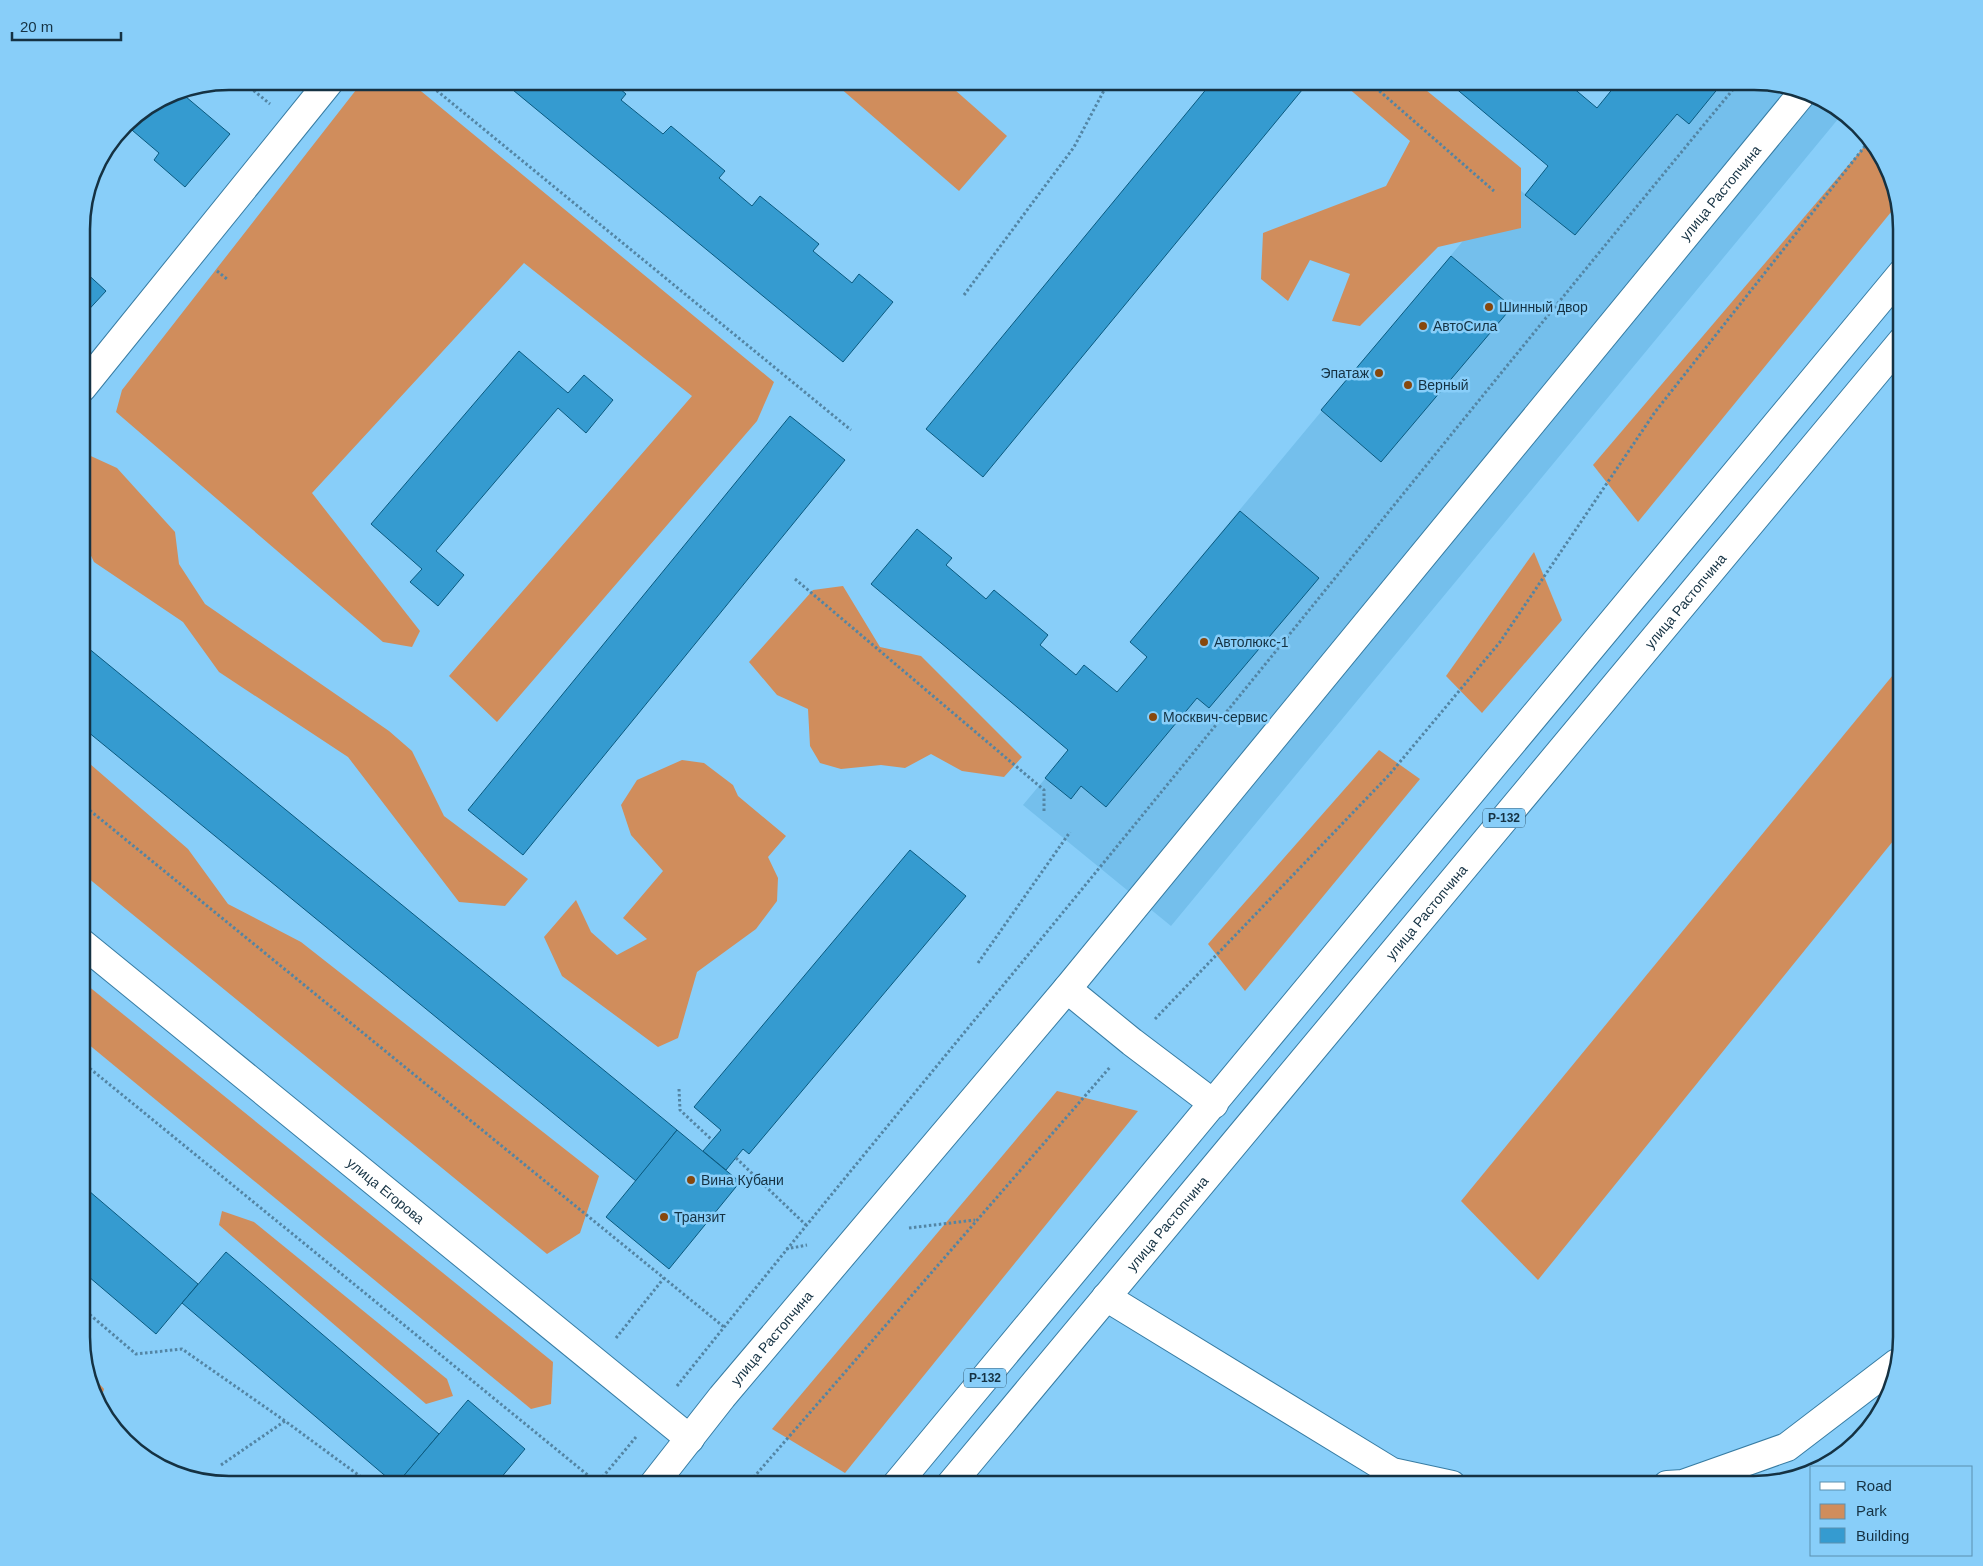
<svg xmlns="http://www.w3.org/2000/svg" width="1983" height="1566" viewBox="0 0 1983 1566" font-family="Helvetica,sans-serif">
<rect width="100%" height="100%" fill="#88cef9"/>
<path fill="#74bfec" d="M1619 81H1755L1811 92 1843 113 1171 926 1023 805 1147 657 1130 642 1511 183 1525 194Z"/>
<g fill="#d08d5c">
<path d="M363 81 416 87 774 382 757 421 497 722 449 676 692 396 524 263 312 493 420 631 412 647 383 642 116 412 122 390Z"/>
<path d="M1340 81H1415L1521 168V228L1438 247 1360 326 1332 321 1350 274 1310 260 1288 301 1261 279 1263 233 1386 186 1410 141Z"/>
<path d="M946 82 1007 136 959 191 839 87Z"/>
<path d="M1869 141 1887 164 1896 206 1638 522 1593 465Z"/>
<path d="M82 452 117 468 175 532 179 564 205 604 389 731 412 751 444 816 528 879 505 906 459 902 348 757 219 672 183 622 94 562 82 537Z"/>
<path d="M1534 552 1562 620 1482 713 1446 676Z"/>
<path d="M843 586 880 647 921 656 1022 757 1004 777 962 771 931 754 905 768 881 765 841 769 820 763 810 746 808 709 777 695 749 662 813 590Z"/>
<path d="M1902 664V830L1538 1280 1461 1201Z"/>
<path d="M1379 750 1420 779 1245 991 1208 944Z"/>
<path d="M82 757 188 849 228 904 301 942 599 1176 580 1233 547 1254 82 873Z"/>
<path d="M682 760 704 763 733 785 738 796 786 836 768 857 778 878 777 901 756 929 697 972 678 1038 658 1047 562 976 544 937 576 900 591 932 617 955 647 939 623 918 663 871 631 835 621 805 637 780Z"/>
<path d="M82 981 553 1362 551 1404 531 1409 82 1039Z"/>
<path d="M1057 1091 1138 1111 845 1473 772 1429Z"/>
<path d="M222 1211 254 1222 447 1379 453 1396 426 1404 219 1225Z"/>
<path d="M88 1371 104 1389 99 1406 96 1402Z"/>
</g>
<g fill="#359bd0" stroke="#0a5a80">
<path d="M502 81H611L626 94 621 100 663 134 671 126 725 171 719 178 752 206 760 196 819 244 813 251 852 283 859 274 893 302 843 362Z"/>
<path d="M1213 81H1303L1307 84 983 477 926 429Z"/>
<path d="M1447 81H1546L1556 90 1565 81 1597 108 1619 81H1724L1689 124 1677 114 1575 235 1525 195 1548 166Z"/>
<path d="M179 91 230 134 185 187 154 160 159 153 126 125 131 118 172 92Z"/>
<path d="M1451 256 1512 307 1381 462 1321 410Z"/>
<path d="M83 270 106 291 82 317V272Z"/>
<path d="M519 351 568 393 584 375 613 400 586 433 558 408 436 551 464 575 438 606 410 582 422 569 371 524Z"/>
<path d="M790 416 845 460 523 855 468 810Z"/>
<path d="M1240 511 1319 578 1209 708 1197 698 1106 807 1081 786 1071 799 1045 778 1068 750 871 584 917 529 952 558 946 565 986 599 994 590 1048 635 1040 645 1076 675 1084 665 1117 692 1147 657 1130 642Z"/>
<path d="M82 643 677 1130 636 1181 82 727Z"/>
<path d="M910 850 966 896 749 1154 743 1149 726 1170 703 1151 721 1130 694 1107Z"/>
<path d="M677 1130 740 1182 669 1269 606 1217Z"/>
<path d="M82 1185 198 1284 156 1334 82 1271Z"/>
<path d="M226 1252 439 1434 396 1485 182 1303Z"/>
<path d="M468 1400 525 1449 495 1485H409L401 1479Z"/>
</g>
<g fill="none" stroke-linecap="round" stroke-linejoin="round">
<defs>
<g id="minor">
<path d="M82 388 330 81"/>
<path id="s1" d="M82 943 690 1439"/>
<path d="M1067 989 1132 1042 1214 1104"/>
<path d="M1106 1297 1392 1472 1452 1485"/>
<path id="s2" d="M653 1485 722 1397 1067 989 1804 91"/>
<path d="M1667 1485 1683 1484 1787 1447 1897 1363"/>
</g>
<g id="highway">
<path d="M896 1485 1902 273"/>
<path id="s3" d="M950 1485 1902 341"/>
</g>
</defs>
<use href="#minor" stroke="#377ca3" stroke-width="30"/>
<use href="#highway" stroke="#377ca3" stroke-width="30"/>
<g stroke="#5385a4" stroke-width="3" stroke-dasharray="2.5 2.5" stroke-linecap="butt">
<path d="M242 81 270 104"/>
<path d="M425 81 851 430"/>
<path d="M756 81 795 85 816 81"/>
<path d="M981 81 1012 89 1029 81"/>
<path d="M1368 81 1494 191"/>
<path d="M217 271 227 279"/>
<path d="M964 295 1074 147 1109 81"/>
<path d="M795 579 1044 790V812"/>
<path d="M82 804 724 1327"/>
<path d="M978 963 1070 832"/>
<path d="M1155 1019 1389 775 1500 642 1655 412 1869 141"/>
<path d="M82 1062 600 1485"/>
<path d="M679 1089 680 1110 712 1140"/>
<path d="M736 1158 806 1225"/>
<path d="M909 1228 975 1220"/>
<path d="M786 1249 807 1245"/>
<path d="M82 1308 136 1354 182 1349 285 1421"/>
<path d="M616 1338 664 1278"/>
<path d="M677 1386C818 1209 962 1036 1105 861 1317 602 1526 340 1740 81"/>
<path d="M221 1465 285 1421 372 1485"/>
<path d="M596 1485 636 1437"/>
<path d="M747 1485 1111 1066"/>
</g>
<use href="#minor" stroke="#fff" stroke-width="28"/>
<use href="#highway" stroke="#fff" stroke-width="28"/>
</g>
<g fill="#87480d" stroke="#88cef9" stroke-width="2">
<circle cx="1489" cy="307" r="5"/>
<circle cx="1423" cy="326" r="5"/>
<circle cx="1379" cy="373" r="5"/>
<circle cx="1408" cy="385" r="5"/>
<circle cx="1204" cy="642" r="5"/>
<circle cx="1153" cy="717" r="5"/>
<circle cx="691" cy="1180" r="5"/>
<circle cx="664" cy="1217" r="5"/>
</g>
<g text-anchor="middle" stroke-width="5" stroke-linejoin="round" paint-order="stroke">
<g fill="#88cef9" stroke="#38617a" stroke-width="1">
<rect x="1483" y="808.5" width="42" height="19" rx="4"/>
<rect x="964" y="1368.5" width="42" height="19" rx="4"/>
</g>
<g font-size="12" font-weight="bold" fill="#153243">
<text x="1504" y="822">Р-132</text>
<text x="985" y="1382">Р-132</text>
</g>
<g font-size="14" fill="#153243" stroke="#88cef9">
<text dy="5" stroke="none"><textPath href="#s2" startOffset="1676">улица Растопчина</textPath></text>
<text dy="5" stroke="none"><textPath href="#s3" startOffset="1150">улица Растопчина</textPath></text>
<text dy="5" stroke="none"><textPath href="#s3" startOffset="745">улица Растопчина</textPath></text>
<text dy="5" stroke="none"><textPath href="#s1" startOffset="392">улица Егорова</textPath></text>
<text dy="5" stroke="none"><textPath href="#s3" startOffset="340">улица Растопчина</textPath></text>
<text dy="5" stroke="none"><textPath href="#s2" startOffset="189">улица Растопчина</textPath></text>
</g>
<g font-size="14" fill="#153243" stroke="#88cef9" text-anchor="start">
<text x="1499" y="312">Шинный двор</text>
<text x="1433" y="331">АвтоСила</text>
<text x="1369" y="378" text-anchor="end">Эпатаж</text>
<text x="1418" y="390">Верный</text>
<text x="1214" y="647">Автолюкс-1</text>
<text x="1163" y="722">Москвич-сервис</text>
<text x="701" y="1185">Вина Кубани</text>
<text x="674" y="1222">Транзит</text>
</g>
</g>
<path d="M0 0H1983V1566H0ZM229 90H1754A139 139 0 0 1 1893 229V1337A139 139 0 0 1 1754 1476H229A139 139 0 0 1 90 1337V229A139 139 0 0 1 229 90Z" fill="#88cef9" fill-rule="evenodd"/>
<path fill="none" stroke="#153243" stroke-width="2.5" d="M229 90H1754A139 139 0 0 1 1893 229V1337A139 139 0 0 1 1754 1476H229A139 139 0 0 1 90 1337V229A139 139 0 0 1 229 90Z"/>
<rect x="1810" y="1466" width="162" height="90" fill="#88cef9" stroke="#5a90b0"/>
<rect x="1820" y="1482" width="25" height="8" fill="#ffffff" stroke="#5a90b0"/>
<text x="1856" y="1491" font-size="15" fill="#153243">Road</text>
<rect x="1820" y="1504" width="25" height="15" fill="#d08d5c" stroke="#5a90b0"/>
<text x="1856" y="1516" font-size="15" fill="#153243">Park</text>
<rect x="1820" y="1528" width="25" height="15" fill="#359bd0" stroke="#5a90b0"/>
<text x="1856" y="1541" font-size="15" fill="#153243">Building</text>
<path d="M12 32v8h109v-8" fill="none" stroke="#153243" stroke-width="2.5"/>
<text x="20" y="32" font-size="15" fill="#153243" stroke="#88cef9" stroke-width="4" paint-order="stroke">20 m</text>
</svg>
